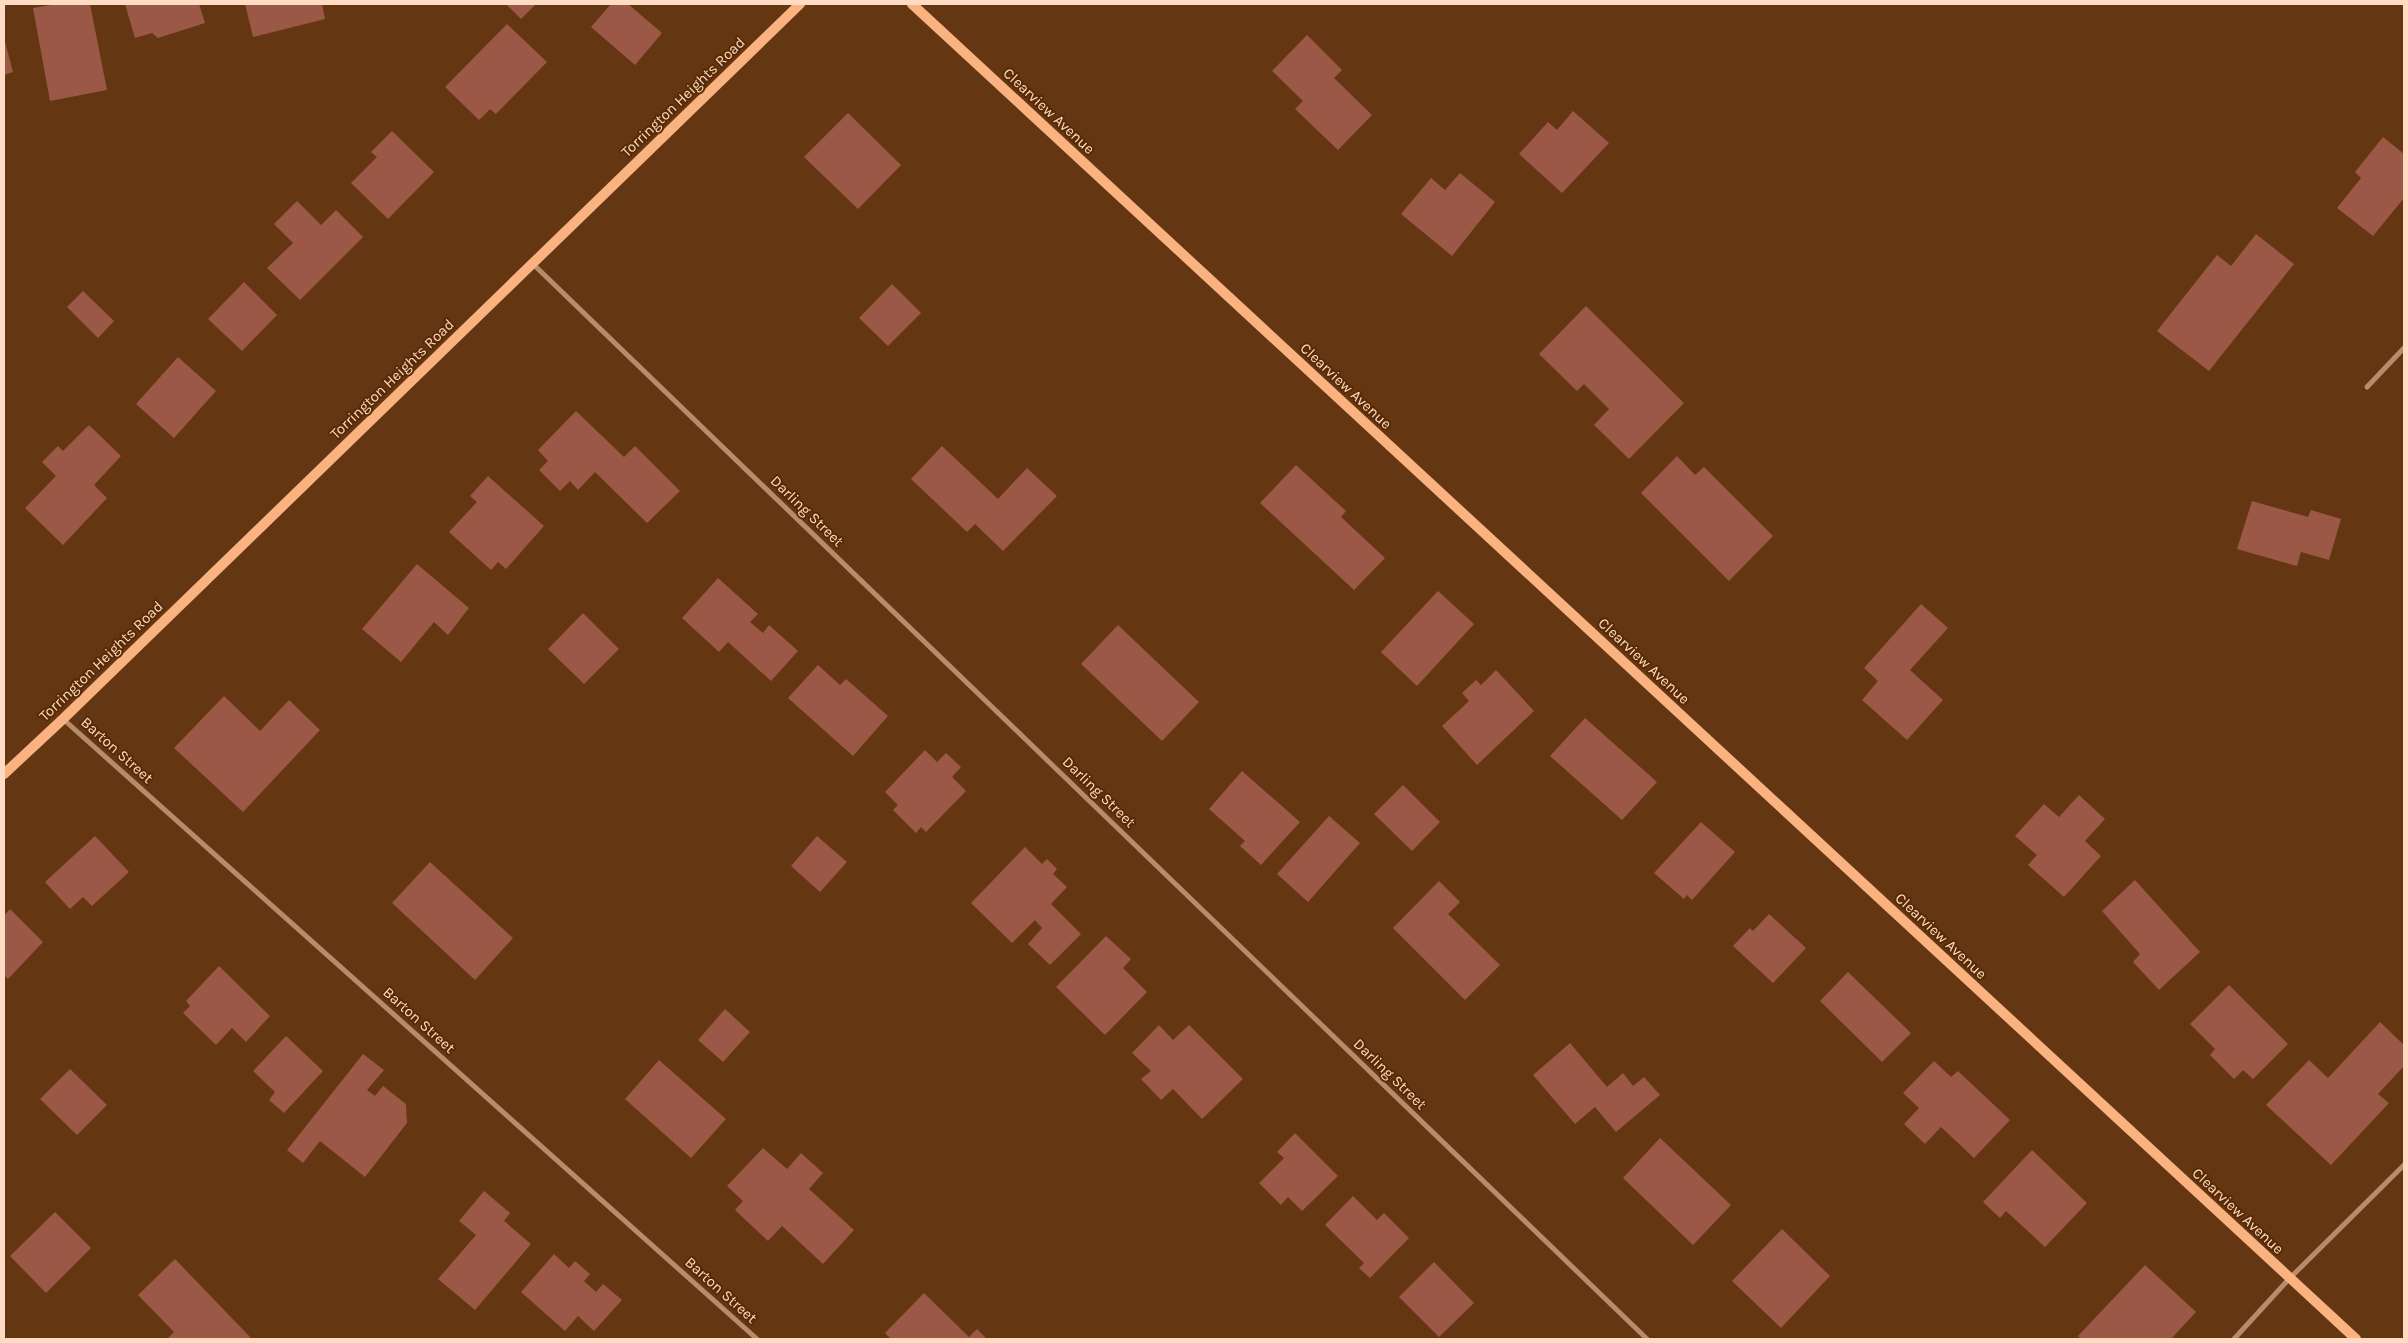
<svg xmlns="http://www.w3.org/2000/svg" width="2408" height="1343" viewBox="0 0 2408 1343" font-family="Karla,sans-serif">
<rect width="100%" height="100%" fill="#643611"/>
<g fill="#9c5846">
<path d="M57 4H90L107 90 50 101 33 8Z"/>
<path d="M125 4H199L205 23 158 38 152 33 135 38Z"/>
<path d="M245 4H322L325 19 253 37Z"/>
<path d="M506 4H536L521 19Z"/>
<path d="M611 4H628L662 33 635 65 591 27Z"/>
<path d="M507 24 547 62 496 114 490 109 479 120 445 87Z"/>
<path d="M1307 35 1342 70 1334 78 1372 115 1338 150 1295 109 1303 101 1272 71Z"/>
<path d="M4 38 13 72 4 75Z"/>
<path d="M1573 111 1609 143 1562 193 1519 154 1548 122 1557 130Z"/>
<path d="M848 113 901 165 858 209 804 157Z"/>
<path d="M392 131 434 172 388 219 351 183 377 157 371 152Z"/>
<path d="M2383 137 2404 154V198L2373 236 2337 208 2361 178 2355 172Z"/>
<path d="M1460 173 1495 202 1452 256 1401 214 1431 178 1445 190Z"/>
<path d="M297 201 321 225 336 210 363 237 300 300 267 268 293 243 274 224Z"/>
<path d="M2256 234 2294 264 2209 371 2157 331 2217 255 2231 266Z"/>
<path d="M244 282 277 315 242 351 208 319Z"/>
<path d="M892 284 921 313 888 346 859 318Z"/>
<path d="M83 291 114 321 98 338 67 307Z"/>
<path d="M1586 306 1684 403 1629 459 1594 425 1609 409 1584 384 1577 391 1539 354Z"/>
<path d="M178 357 216 391 174 438 136 404Z"/>
<path d="M576 411 624 457 635 446 680 491 647 523 595 472 578 490 570 481 560 491 539 470 548 461 538 450Z"/>
<path d="M89 425 121 456 94 485 107 498 63 545 25 508 56 476 42 462 58 446 63 451Z"/>
<path d="M942 446 998 499 1027 468 1057 496 1003 551 975 524 967 532 911 479Z"/>
<path d="M1677 456 1695 475 1704 467 1773 536 1729 581 1641 493Z"/>
<path d="M1296 465 1346 511 1341 517 1385 558 1354 590 1260 503Z"/>
<path d="M488 476 544 526 506 569 498 562 491 570 449 532 477 502 470 496Z"/>
<path d="M2252 501 2308 517 2311 510 2341 519 2329 560 2301 552 2297 566 2237 549Z"/>
<path d="M417 564 469 608 448 635 434 622 401 662 362 629Z"/>
<path d="M718 578 758 614 750 622 763 633 769 625 798 651 771 681 728 642 719 652 682 618Z"/>
<path d="M1438 591 1474 624 1417 686 1381 652Z"/>
<path d="M1921 604 1948 628 1910 670 1943 700 1907 740 1862 700 1878 681 1864 668Z"/>
<path d="M583 613 619 649 584 684 548 649Z"/>
<path d="M1118 625 1199 702 1162 741 1081 664Z"/>
<path d="M818 665 840 685 846 679 888 716 853 756 788 698Z"/>
<path d="M1496 670 1534 711 1477 765 1442 726 1469 701 1462 693 1476 680 1481 685Z"/>
<path d="M224 696 260 731 289 700 320 730 243 812 174 748Z"/>
<path d="M1585 718 1657 782 1622 820 1550 756Z"/>
<path d="M925 750 937 762 946 753 961 767 952 777 966 791 926 832 921 827 916 833 893 810 898 805 885 792Z"/>
<path d="M1242 771 1300 822 1261 865 1240 846 1245 841 1209 809Z"/>
<path d="M1403 785 1440 822 1412 851 1374 814Z"/>
<path d="M2079 795 2105 819 2085 841 2101 856 2064 897 2028 865 2037 855 2015 836 2044 804 2059 817Z"/>
<path d="M1329 816 1360 843 1308 902 1277 874Z"/>
<path d="M1701 822 1735 852 1692 900 1687 895 1684 899 1654 873Z"/>
<path d="M95 836 129 872 92 906 83 897 70 909 45 882Z"/>
<path d="M817 836 847 862 820 892 791 866Z"/>
<path d="M1025 847 1042 864 1047 859 1057 869 1053 874 1067 887 1051 904 1081 934 1050 965 1028 944 1042 928 1035 920 1012 943 971 903Z"/>
<path d="M430 862 513 938 475 980 392 903Z"/>
<path d="M2135 880 2200 952 2159 990 2133 962 2140 954 2102 911Z"/>
<path d="M1439 881 1460 902 1448 914 1500 965 1465 1000 1393 928Z"/>
<path d="M10 909 43 942 8 979 4 975V916Z"/>
<path d="M1769 914 1806 948 1773 983 1733 946 1750 928 1753 931Z"/>
<path d="M1106 936 1131 959 1123 968 1147 992 1105 1035 1056 987Z"/>
<path d="M219 966 270 1016 246 1042 232 1028 216 1045 183 1013 190 1006 186 1001Z"/>
<path d="M1848 972 1911 1033 1882 1062 1820 1001Z"/>
<path d="M2229 985 2288 1044 2253 1079 2243 1070 2234 1079 2210 1055 2215 1049 2190 1024Z"/>
<path d="M725 1009 750 1032 723 1062 698 1040Z"/>
<path d="M2380 1022 2404 1045V1066L2378 1094 2389 1103 2331 1165 2266 1105 2309 1060 2328 1078Z"/>
<path d="M1159 1025 1173 1040 1189 1025 1243 1079 1202 1119 1173 1089 1161 1100 1141 1079 1151 1071 1132 1053Z"/>
<path d="M286 1036 323 1071 284 1113 269 1100 275 1092 253 1071Z"/>
<path d="M1570 1043 1607 1087 1623 1073 1633 1086 1644 1077 1660 1095 1616 1132 1595 1107 1575 1124 1533 1075Z"/>
<path d="M363 1054 384 1070 367 1090 375 1096 383 1086 406 1104 407 1123 365 1177 320 1141 303 1163 287 1150Z"/>
<path d="M659 1060 726 1119 691 1158 625 1099Z"/>
<path d="M1934 1061 1951 1077 1958 1071 2010 1120 1974 1158 1941 1127 1925 1144 1904 1124 1919 1108 1903 1093Z"/>
<path d="M70 1069 107 1105 77 1135 40 1099Z"/>
<path d="M1295 1133 1338 1176 1302 1211 1288 1197 1281 1205 1259 1183 1284 1158 1277 1152Z"/>
<path d="M1660 1138 1731 1205 1693 1245 1623 1178Z"/>
<path d="M763 1148 787 1169 801 1153 823 1173 809 1189 854 1230 823 1264 782 1226 768 1241 735 1210 743 1201 727 1186Z"/>
<path d="M2032 1150 2087 1203 2045 1247 2006 1211 2000 1218 1983 1202Z"/>
<path d="M484 1191 510 1213 504 1221 531 1244 475 1310 438 1279 476 1235 459 1221Z"/>
<path d="M1353 1196 1377 1220 1384 1213 1409 1238 1370 1278 1359 1268 1364 1263 1325 1225Z"/>
<path d="M55 1212 91 1248 46 1293 10 1256Z"/>
<path d="M1782 1229 1830 1276 1781 1328 1732 1281Z"/>
<path d="M554 1254 569 1268 575 1261 590 1274 584 1281 596 1292 603 1284 622 1300 594 1331 578 1316 565 1331 521 1292Z"/>
<path d="M175 1259 251 1338 249 1339H167L174 1332 138 1295Z"/>
<path d="M1434 1262 1474 1303 1439 1337 1399 1297Z"/>
<path d="M2145 1265 2196 1312 2171 1339H2081L2078 1336Z"/>
<path d="M924 1293 969 1337 977 1329 986 1338 891 1339 885 1333Z"/>
</g>
<g fill="none" stroke-linecap="round" stroke-linejoin="round">
<g stroke="#b88b6d" stroke-width="5">
<path d="M533 264 1647 1339"/>
<path d="M2367 387 2404 348"/>
<path d="M63 719 757 1339"/>
<path d="M2234 1339 2289 1279 2404 1165"/>
</g>
<g stroke="#fab281" stroke-width="10">
<path d="M912 4 2356 1339"/>
<path d="M4 774 63 719 800 4"/>
</g>
</g>
<g text-anchor="middle" stroke-width="4" stroke-linejoin="round" paint-order="stroke">
<g font-size="15" fill="#ffdbc3" stroke="#582b04">
<text transform="translate(683 97) rotate(-44)" y="5">Torrington Heights Road</text>
<text transform="translate(1049 111) rotate(43)" y="5">Clearview Avenue</text>
<text transform="translate(392 379) rotate(-44)" y="5">Torrington Heights Road</text>
<text transform="translate(1346 386) rotate(43)" y="5">Clearview Avenue</text>
<text transform="translate(807 511) rotate(44)" y="5">Darling Street</text>
<text transform="translate(101 661) rotate(-44)" y="5">Torrington Heights Road</text>
<text transform="translate(1644 661) rotate(43)" y="5">Clearview Avenue</text>
<text transform="translate(117 750) rotate(42)" y="5">Barton Street</text>
<text transform="translate(1099 792) rotate(44)" y="5">Darling Street</text>
<text transform="translate(1941 936) rotate(43)" y="5">Clearview Avenue</text>
<text transform="translate(419 1020) rotate(42)" y="5">Barton Street</text>
<text transform="translate(1390 1074) rotate(44)" y="5">Darling Street</text>
<text transform="translate(2238 1211) rotate(43)" y="5">Clearview Avenue</text>
<text transform="translate(721 1290) rotate(42)" y="5">Barton Street</text>
</g>
</g>
<rect width="2408" height="1343" fill="none" stroke="#ffdbc3" stroke-width="10"/>
</svg>
